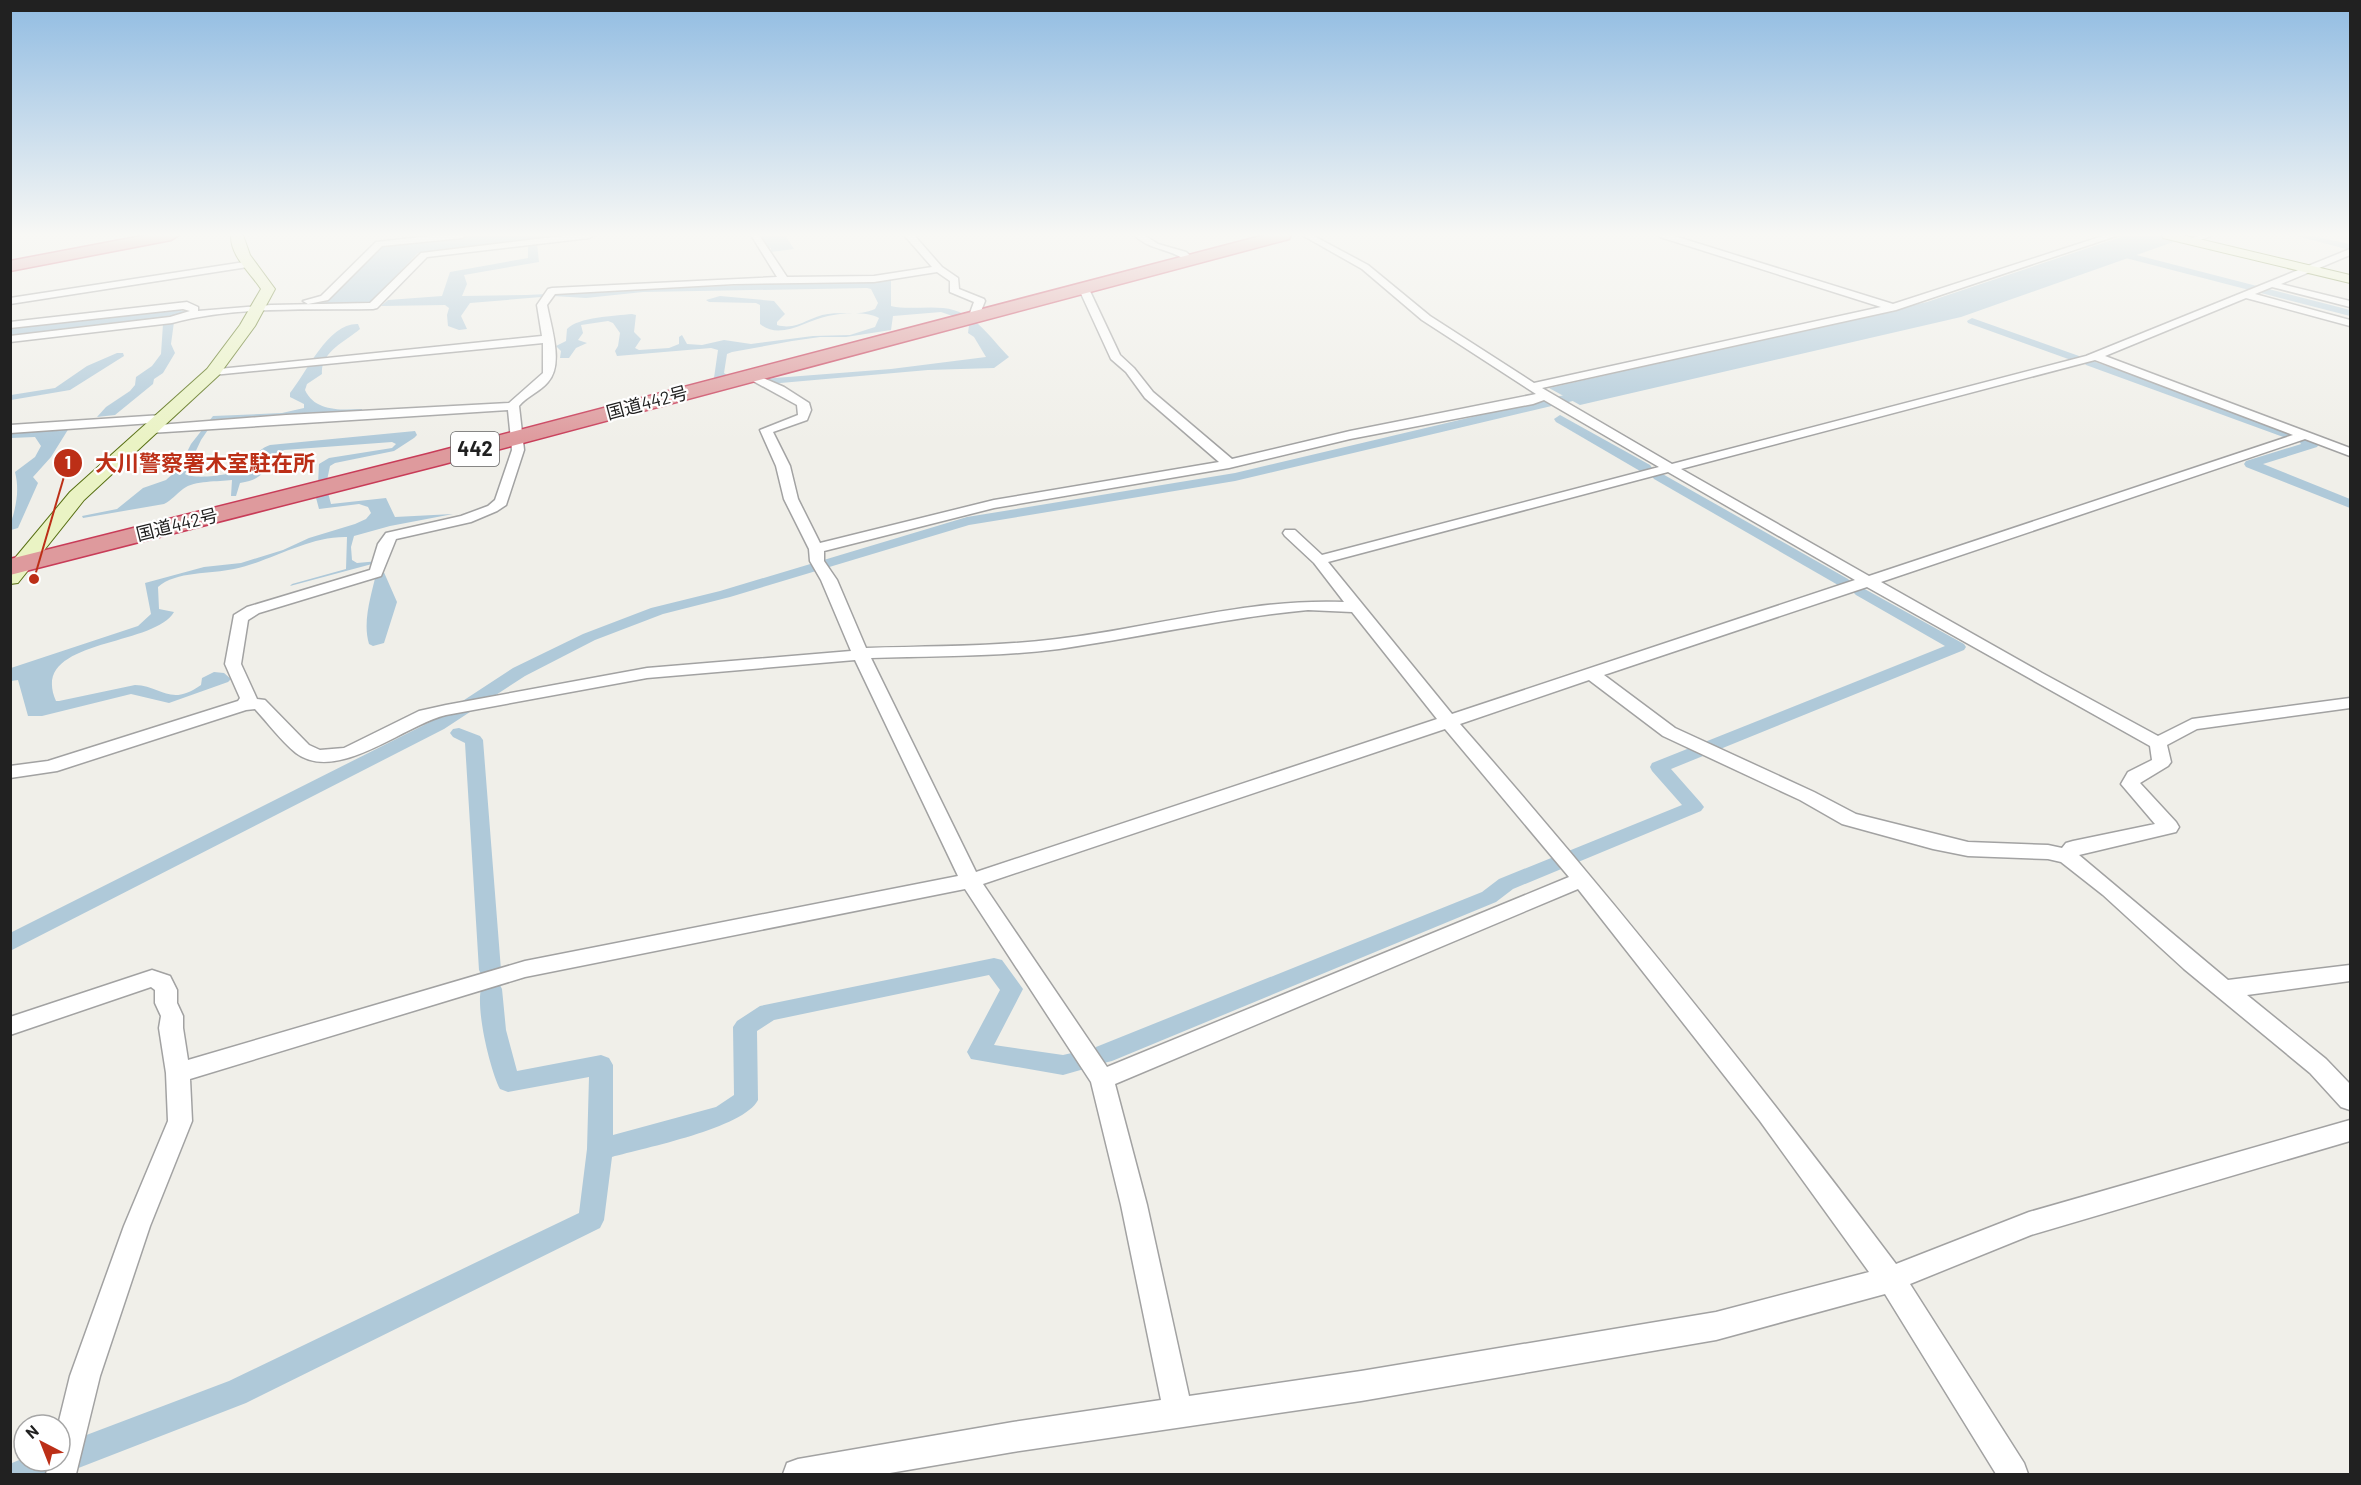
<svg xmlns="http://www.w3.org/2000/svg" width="2361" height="1485" viewBox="0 0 2361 1485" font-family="Barlow,'Noto Sans JP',sans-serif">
<rect width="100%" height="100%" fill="#f0efe9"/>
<g fill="#afc9d9">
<path d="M475 235H573L418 253 370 303 267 307 11 337 10 326 182 308 181 311 326 302 384 245Z"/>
<path d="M761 235H785L794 249 771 252V248H768Z"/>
<path d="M2127 235H2157L2179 240 1961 317 1580 405 1549 388 1927 302Z"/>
<path d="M528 243H537L539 262 464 275 467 284 462 296 526 295 891 278V306C907 310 926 306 943 308 975 311 990 338 1009 357L994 368 928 370 769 384 762 379 891 369 986 357 974 337 968 333 969 325 967 321 941 312 893 316 891 330 846 337H820L792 341 732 352 727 354 724 373 727 375 714 378 718 350 711 348 617 356 615 351 618 346 620 333 613 323 608 321 581 325 583 333 578 340 587 343 576 348 569 358H560L561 351 556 346 566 341 567 329C578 317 615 316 632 314L636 315 634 332 641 339 635 348 639 350 669 348 679 344V337L682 335 687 344 702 345 724 340 751 344 813 336 850 335 875 327 879 318C867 311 841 313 828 316 807 320 780 341 760 324V305L756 303 709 302 706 300 720 296 774 301 785 314 777 322V325C798 331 809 316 828 314 844 312 860 316 875 309L878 303 871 289 867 288 643 292 586 298 553 296 470 303 461 316 467 329 459 330 448 326 447 315 449 308 445 305 381 306 388 300 442 296 450 272 528 258Z"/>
<path d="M174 322 171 344 175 353 163 373 154 379 153 384 115 415 97 417 106 407 130 391 135 385 136 377 152 366 161 354 163 324Z"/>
<path d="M358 324 360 329C346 341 320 352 322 374L307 384 305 390C315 412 342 410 362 409V412L268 416 214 421 201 440 185 474C195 480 236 475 246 467 255 458 256 450 270 445L415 431 417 435 414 438 394 451 335 463 330 466 326 485 331 504 386 498 395 517 453 514 390 526 354 536 351 547 352 560 357 563 379 561 397 602 384 643 373 646 369 644C362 621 372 593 377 570L372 564 290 586 292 584 346 569 347 537C308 536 272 561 234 569 211 574 176 571 158 587L159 609 174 612C153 648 28 638 56 701H59L135 685C162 686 170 707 201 685L202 678 214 672 224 673 231 679 228 682 169 703 131 694 42 716H28L18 680 11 681V668L138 626 151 614 145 583 204 567 241 563 283 550 309 538 355 524 366 519 371 513 368 507 359 504 319 509 315 494 318 484 319 464 329 458 392 448 396 444 392 442 284 450C263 463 270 479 240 483L236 496H231L232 480C218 482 195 480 183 489 176 494 172 500 164 504L83 518 82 516 117 509 143 488 166 480 179 468 191 444 213 416 282 413 304 408V404L290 397V393C307 372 328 323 358 324Z"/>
<path d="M117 353H123L124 356 70 390 11 400V395L55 388 87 366Z"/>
<path d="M69 428 51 457 33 477 38 483 18 528 11 530C12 525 11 520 13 516 17 501 19 488 15 472L35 457 41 446 35 437 11 438V432Z"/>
</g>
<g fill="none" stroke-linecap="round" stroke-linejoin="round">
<g fill="#afc9d9" fill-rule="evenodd">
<path d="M2293 235H2308L2350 244V250Z"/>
<path d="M2117 250 2350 310V316L2114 255 2112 253Z"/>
<path d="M1972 318 2079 356 2081 358 2079 360H2071L1968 323 1967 321Z"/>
<path d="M2090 360 2294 432 2296 435 2294 438H2286L2086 365 2084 363Z"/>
<path d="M1590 389 1594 390V396L1235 481 969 525 730 597 663 614 595 640 525 676 444 729 10 951V933L432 721 513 668 583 634 651 608 720 591 967 517 1235 473Z"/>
<path d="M1560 415 1650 465 1652 468 1645 472 1640 471 1556 422 1554 419Z"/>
<path d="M2305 437 2319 444 2317 447 2263 464 2350 499V508L2246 467 2244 464 2246 461 2301 444 2299 441Z"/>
<path d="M1659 472 1848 579 1851 582 1843 587 1838 585 1654 479 1652 476Z"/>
<path d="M1861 587 1964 644 1966 647 1964 650 1671 769 1701 803 1704 807 1701 811 1513 889 1496 902 1112 1061 1104 1063 1096 1061 1092 1054 1096 1047 1482 892 1499 879 1682 805 1652 771 1650 767 1652 763 1945 646 1856 595 1853 592 1856 589Z"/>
<path d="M459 728 480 736 483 740 501 970 498 976 490 978 482 976 479 970 465 743 453 737 450 733 453 729Z"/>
<path d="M994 958 1002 960 1023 989 994 1045 1063 1055 1076 1052 1084 1055 1088 1062 1084 1069 1063 1075 971 1059 967 1052 1000 990 989 975 774 1020 757 1031 758 1100C744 1128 644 1148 612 1157L604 1220 600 1228 246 1403 63 1474H10L12 1463 24 1458V1461H60V1445L229 1381 579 1213 587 1149 589 1077 508 1092 500 1089C490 1070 473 1001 483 983L491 980 499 983 502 989 506 1030 517 1071 601 1055 609 1058 613 1065V1135L716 1107 734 1095 733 1027 737 1021 760 1006Z"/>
</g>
<defs>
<g id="street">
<path d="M440 235H467L462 238 382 246 328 300 308 304 303 301 321 296 376 242Z"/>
<path d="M570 235H594L589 238 427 257 377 308 373 309C309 310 234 306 172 323L10 342V336L170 317 190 311 183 309 10 328V322L187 302 198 307V311L271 305 370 303 421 253Z"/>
<path d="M751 235H759L787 277 874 276 932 267 904 235H914L942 267 958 278 959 289 984 299 985 301 981 311 987 315 982 318 971 315 970 313 974 302 950 292V281L937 272 874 282 734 284 555 294 547 305C551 327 564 364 548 382 540 392 527 396 519 406L524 450 506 505 497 511 471 522 396 539 381 576 259 613 248 620 241 664 257 699 265 700 309 745 320 750 344 748 419 711 446 705 647 668 851 651 821 580 810 561 809 549 784 499 776 466 760 430 798 415 797 405 744 376 750 373 754 374 784 387 809 403 811 410 807 420 773 432 790 466 798 499 820 543 994 500 1219 462 1145 398 1126 372 1111 359 1078 287 1083 284 1088 287 1120 355 1134 368 1153 392 1232 459 1350 431 1536 394 1422 320 1362 269 1302 235H1312L1368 265 1430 316 1534 383 1881 307 1660 237 1659 235H1671L1893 304 2106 235H2119L1896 310 1542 388 1672 464 2086 356 2350 249V255L2281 284 2350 301V307L2272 287 2255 294 2350 320V326L2246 298 2105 356 2350 448V456L2305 439 1881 582 2042 673 2158 736 2192 719 2350 698V708L2197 729 2167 745 2171 762 2168 766 2140 783 2176 822 2179 827 2176 832 2079 855 2228 980 2350 965V981L2247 995 2326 1059 2350 1084V1110L2341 1107 2310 1073 2184 969 2103 895 2061 862 2048 859 1968 856 1933 849 1842 824 1800 800 1663 736 1589 680 1460 724C1613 898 1757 1079 1896 1264L2029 1212 2350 1120V1141L2031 1235 1910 1284 2024 1463 2028 1474H1996L1885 1294 1716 1340 1361 1401 1013 1452 884 1474H783L787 1463 798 1459 1013 1422 1161 1400 1121 1205 1091 1082 965 889 525 977 190 1079 192 1121 150 1226 100 1376 76 1474H46L49 1461H60V1425H58L70 1376 124 1226 168 1121 166 1073 159 1028 161 1016 155 1003V990L151 987 10 1035V1017L152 970 170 976 177 990V1003L183 1016V1028L188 1060 525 961 958 876 855 660 647 678 446 715C404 725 337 784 296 753 281 741 268 723 255 709L246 710 57 771 10 778V766L48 761 238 701 240 698 225 664 234 615 247 607 370 570 378 544 386 533 461 516 488 506 495 500 512 450 508 410 150 433 144 429 146 426 286 415 509 403 543 373V343L213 375 207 372 209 370 542 336 537 305 548 289 552 288 777 277ZM2095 360 2293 435 1869 576 1681 469ZM1544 400 1659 467 1322 555 1295 530H1285L1283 533 1285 536 1314 563 1344 602C1247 598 1153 628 1057 639 993 647 930 646 866 648L837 580 824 561V551L994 508 1229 468 1350 439 1533 404ZM1668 472 1855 580 1452 714 1328 562ZM1867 587 2150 746 2152 760 2128 772 2121 784 2155 824 2073 841 2066 843 2062 848 2048 845 1968 842 1856 814 1814 792 1675 728 1604 675ZM1308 610 1352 612 1437 719 976 872 871 658C933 656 996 657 1059 649 1142 637 1224 618 1308 610ZM1445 729 1569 877 1107 1067 983 884ZM1578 889 1760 1121 1869 1272 1716 1312 1361 1371 1189 1396 1147 1205 1115 1084Z"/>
<path d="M1134 235H1144L1158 244 1186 252 1194 259 1186 261C1171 248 1150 251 1134 235Z"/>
<path d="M2200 235H2213L2192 243 2187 240Z"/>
<path d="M251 261 256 264 254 266 10 304V298Z"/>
<path d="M162 415 168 419 166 422 10 433V425Z"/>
</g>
<g id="secondary">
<path d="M231 235H243L250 255 275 289 255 326 219 375 84 500 18 583 10 584V564L70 492 207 369 240 325 261 289C250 272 230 256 231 235Z"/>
<path d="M2162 235H2182L2350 275V283L2163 238Z"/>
</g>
<g id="highway">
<path d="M147 235H179L171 240 10 271V261Z"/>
<path d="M1265 235H1291L1289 239 444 464 10 575V559L428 454Z"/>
</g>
</defs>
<use href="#street" stroke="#a2a2a2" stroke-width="3"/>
<use href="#secondary" stroke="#576f12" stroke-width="2"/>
<use href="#highway" stroke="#c83c58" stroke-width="3"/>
<use href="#street" fill="#fff" fill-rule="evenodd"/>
<use href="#secondary" fill="#eaf3c4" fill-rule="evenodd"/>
<use href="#highway" fill="#de9a9d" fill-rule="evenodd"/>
</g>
<linearGradient id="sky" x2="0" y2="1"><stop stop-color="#91bce2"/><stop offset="0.53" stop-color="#f8f8f5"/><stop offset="1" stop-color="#f8f8f5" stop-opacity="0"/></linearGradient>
<rect width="2361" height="443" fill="url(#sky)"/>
<g text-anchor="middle" stroke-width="4.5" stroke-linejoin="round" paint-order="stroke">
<g font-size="18" fill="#212121" stroke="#fff">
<text transform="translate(647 403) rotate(-15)" y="6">国道442号</text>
<text transform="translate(177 525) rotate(-14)" y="6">国道442号</text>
</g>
<rect fill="#fff" stroke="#646464" stroke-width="1.5" x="451" y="432" width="48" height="34" rx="4.5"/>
<g font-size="20" font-weight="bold" fill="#212121">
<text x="475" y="456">442</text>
</g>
</g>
<path fill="none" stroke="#bc2f17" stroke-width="2" d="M34 579L68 463"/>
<g fill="#bc2f17" stroke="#fff" stroke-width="2">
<circle cx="34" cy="579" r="6"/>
<circle cx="68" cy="463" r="15"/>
</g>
<g font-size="18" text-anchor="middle" font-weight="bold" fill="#fff">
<text x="68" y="469">1</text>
</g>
<g font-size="22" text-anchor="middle" font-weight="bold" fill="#bc2f17" stroke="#fff" stroke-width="4.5" stroke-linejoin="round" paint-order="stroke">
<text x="205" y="471">大川警察署木室駐在所</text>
</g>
<rect width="2361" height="1485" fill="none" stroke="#212121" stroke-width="24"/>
<g transform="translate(42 1443) rotate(318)"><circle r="28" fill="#ffffff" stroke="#a6a6a6" stroke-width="1.5"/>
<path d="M0-4.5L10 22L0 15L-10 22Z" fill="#bc2f17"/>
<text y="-9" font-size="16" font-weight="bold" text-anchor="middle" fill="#212121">N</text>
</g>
</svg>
